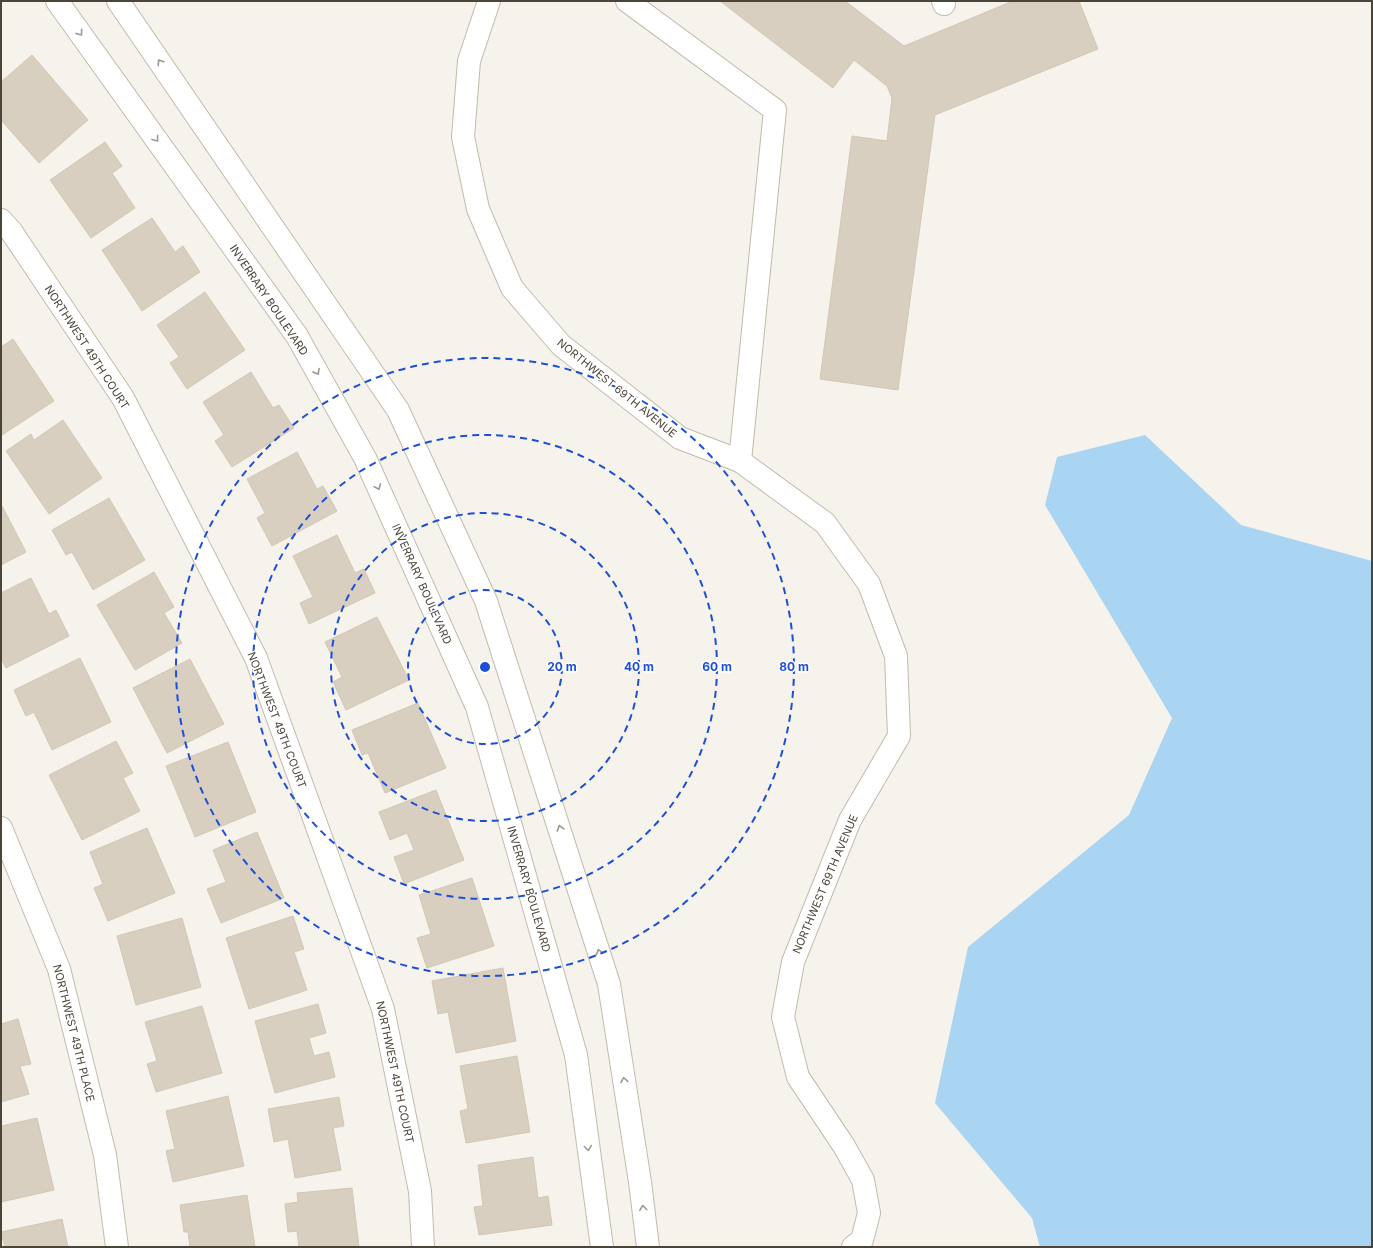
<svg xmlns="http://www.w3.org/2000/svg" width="1373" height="1248" viewBox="0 0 1373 1248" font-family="Inter,sans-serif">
<rect width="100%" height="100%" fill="#f6f3ec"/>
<path fill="#a9d4f2" d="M1145 435 1241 525 1372 561V1247H1040L1032 1218 935 1103 968 947 1129 815 1172 718 1045 505 1057 457Z"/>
<g fill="#d8cfc1" stroke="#d3c7b4">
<path d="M720 1H845L904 46 1013 1H1079L1098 49 935 115 898 390 820 379 852 136 887 141 892 98 887 86 854 60 833 88Z"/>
<path d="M32 55 88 120 39 163 1 120V82Z"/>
<path d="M105 142 122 166 112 173 135 208 91 238 50 180Z"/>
<path d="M152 218 175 252 183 246 200 272 142 311 102 250Z"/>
<path d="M205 292 245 350 187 389 170 363 179 357 157 325Z"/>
<path d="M13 339 54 401 2 435 1 347Z"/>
<path d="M251 372 273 408 279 405 294 428 232 467 215 441 224 435 203 402Z"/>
<path d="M63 420 102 478 49 514 6 451 31 434 34 440Z"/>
<path d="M297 452 317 489 323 486 337 511 272 546 257 518 265 513 247 479Z"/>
<path d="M109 498 145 560 93 590 72 552 66 555 52 530Z"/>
<path d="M1 504 26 552 1 565Z"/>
<path d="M337 535 355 573 364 569 375 593 309 624 300 603 313 597 293 556Z"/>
<path d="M154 572 174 607 164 613 182 643 135 670 97 605Z"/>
<path d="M31 578 49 614 56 610 69 636 6 668 1 658V593Z"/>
<path d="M377 617 409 680 346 710 333 682 342 677 325 642Z"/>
<path d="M80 658 111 722 52 750 34 712 26 716 14 690Z"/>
<path d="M190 659 224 724 167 753 133 688Z"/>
<path d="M418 703 446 768 385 793 368 753 362 755 352 730Z"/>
<path d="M116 741 133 773 123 778 140 811 82 840 49 775Z"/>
<path d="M228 742 256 812 195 837 166 766Z"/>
<path d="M436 790 464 860 404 884 394 857 414 850 407 833 390 840 379 812Z"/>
<path d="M147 828 175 893 108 921 94 888 103 884 90 852Z"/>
<path d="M257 832 284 898 221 923 207 889 226 882 213 850Z"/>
<path d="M472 878 494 946 427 968 417 938 431 934 419 895Z"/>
<path d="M293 916 304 949 294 952 307 990 249 1009 226 938Z"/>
<path d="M182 918 201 987 136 1005 117 936Z"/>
<path d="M503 968 516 1041 456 1053 448 1012 438 1014 432 981Z"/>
<path d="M318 1004 326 1033 309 1038 314 1056 329 1052 335 1077 275 1093 255 1021Z"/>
<path d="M202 1006 222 1073 156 1092 147 1064 157 1061 145 1022Z"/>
<path d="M18 1019 31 1064 20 1066 29 1094 1 1102V1024Z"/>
<path d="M517 1056 530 1132 466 1143 460 1111 468 1109 460 1066Z"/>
<path d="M228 1096 244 1166 173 1182 166 1151 175 1149 166 1111Z"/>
<path d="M339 1097 344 1126 333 1128 341 1170 295 1178 288 1139 274 1142 268 1109Z"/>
<path d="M37 1118 54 1190 1 1202V1126Z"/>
<path d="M533 1157 538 1198 548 1196 552 1225 479 1235 474 1207 483 1206 478 1165Z"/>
<path d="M352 1188 359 1247H299L297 1231 288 1232 285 1204 298 1202 297 1193Z"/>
<path d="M247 1195 255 1247H190L188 1232H184L180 1205Z"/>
<path d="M62 1219 68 1247H5L1 1232Z"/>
</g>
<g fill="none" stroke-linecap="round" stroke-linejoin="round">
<defs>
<g id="minor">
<path d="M57 1 297 336 365 458 477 707 576 1055 602 1247"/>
<path d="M118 1 398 410 486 601 609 984 640 1182 648 1247"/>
<path d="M489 1 469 61 463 137 478 209 512 288 561 345 680 438 740 461 825 523 869 584 896 656 899 736 850 820 793 962 783 1017 798 1077 844 1146 863 1180 869 1213 862 1240 853 1247"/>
<path d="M627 1 775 110 740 461"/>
<path d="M943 1 944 4"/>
<path d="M1 220 11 231 123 398 256 658 383 1009 420 1191 423 1247"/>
<path d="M1 828 59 969 105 1155 117 1247"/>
</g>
</defs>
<use href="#minor" stroke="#c2bbae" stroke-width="24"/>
<use href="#minor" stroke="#fff" stroke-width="22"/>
</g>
<defs><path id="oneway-chevron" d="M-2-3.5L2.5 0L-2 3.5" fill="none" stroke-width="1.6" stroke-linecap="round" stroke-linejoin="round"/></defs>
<g stroke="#9c9892">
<use href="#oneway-chevron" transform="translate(80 33) rotate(54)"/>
<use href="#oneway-chevron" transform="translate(160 62) rotate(-124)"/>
<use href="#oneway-chevron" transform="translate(156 139) rotate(54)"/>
<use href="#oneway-chevron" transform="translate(317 372) rotate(61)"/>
<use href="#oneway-chevron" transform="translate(378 487) rotate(66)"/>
<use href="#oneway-chevron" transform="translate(560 828) rotate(-107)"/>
<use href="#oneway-chevron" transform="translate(599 952) rotate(-107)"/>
<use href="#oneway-chevron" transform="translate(624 1080) rotate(-99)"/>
<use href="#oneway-chevron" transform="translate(588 1148) rotate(82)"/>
<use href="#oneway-chevron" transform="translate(643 1208) rotate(-97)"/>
</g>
<g fill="none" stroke="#1d4ed8" stroke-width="2" stroke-dasharray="7 5">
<circle cx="485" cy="667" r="77"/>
<circle cx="485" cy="667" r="154"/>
<circle cx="485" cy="667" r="232"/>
<circle cx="485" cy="667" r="309"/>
</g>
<g text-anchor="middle" stroke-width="3" stroke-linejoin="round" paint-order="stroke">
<g font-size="11" fill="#4b4439" stroke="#fff">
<text transform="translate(269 300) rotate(56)" y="4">INVERRARY BOULEVARD</text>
<text transform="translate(87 347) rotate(57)" y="4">NORTHWEST 49TH COURT</text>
<text transform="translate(617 388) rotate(39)" y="4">NORTHWEST 69TH AVENUE</text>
<text transform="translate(422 584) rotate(66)" y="4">INVERRARY BOULEVARD</text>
<text transform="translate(277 720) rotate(69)" y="4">NORTHWEST 49TH COURT</text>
<text transform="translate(825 884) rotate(-67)" y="4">NORTHWEST 69TH AVENUE</text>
<text transform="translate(529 889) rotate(74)" y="4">INVERRARY BOULEVARD</text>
<text transform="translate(74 1033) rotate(76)" y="4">NORTHWEST 49TH PLACE</text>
<text transform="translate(395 1072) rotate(78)" y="4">NORTHWEST 49TH COURT</text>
</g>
</g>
<circle cx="485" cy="667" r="6" fill="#1d4ed8" stroke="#fff" stroke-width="2"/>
<g font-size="12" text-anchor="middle" font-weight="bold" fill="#1d4ed8" stroke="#fff" stroke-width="3" stroke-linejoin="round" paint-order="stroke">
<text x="562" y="671">20 m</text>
<text x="639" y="671">40 m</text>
<text x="717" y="671">60 m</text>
<text x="794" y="671">80 m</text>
</g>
<rect width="1373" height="1248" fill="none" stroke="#4b4439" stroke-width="4"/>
</svg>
